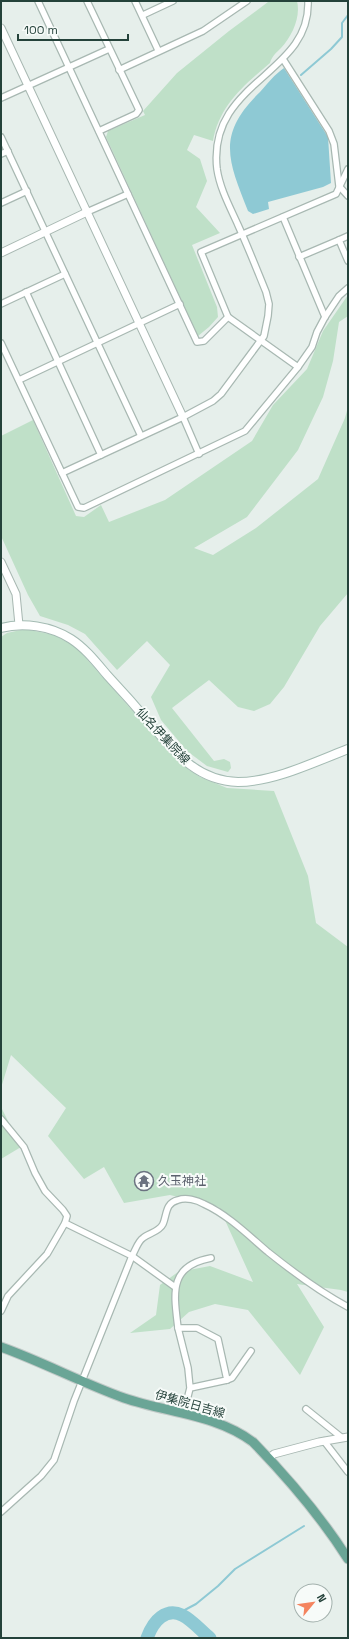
<svg xmlns="http://www.w3.org/2000/svg" width="349" height="1639" viewBox="0 0 349 1639" font-family="'Space Grotesk','Noto Sans JP',sans-serif">
<rect width="100%" height="100%" fill="#e6efeb"/>
<g fill="#bfe0c8">
<path d="M267 1H297C301 17 292 36 281 48 276 53 272 56 270 63 244 85 219 106 213 141L194 135 187 150 200 159 207 181 196 207 220 233 192 245 217 307 218 317 209 327 198 336 106 137 108 131 145 115 143 111 177 73 229 31 268 2Z"/>
<path d="M348 295V316L339 322 333 361 323 397 298 450 247 517 194 548 213 555 256 528 318 479 345 418 348 407V593L320 626 284 687 270 704 254 711 238 707 209 680 172 708 214 761 224 759 230 762 231 768 228 772 207 766 187 751 161 720 151 697 170 665 147 641 117 670 85 634 68 625 40 616 28 595 1 536V436L33 420 76 516 84 517 101 505 109 522 165 500 252 441 273 405 307 369 323 331Z"/>
<path d="M25 629 54 635 76 647 169 752 189 770 200 777 227 788 274 791 308 876 316 923 348 947V1292L341 1290 297 1284 324 1327 300 1375 248 1310 215 1304 189 1312 170 1329 130 1333 156 1315 160 1285 178 1272 210 1266 253 1282 219 1207 170 1195 124 1203 104 1167 84 1179 48 1136 66 1108 11 1055 1 1088V637L7 633Z"/>
<path d="M1 1107 21 1147 1 1159Z"/>
</g>
<path fill="#8ec9d4" d="M284 68 328 137 331 183 323 187 268 202 269 209 253 214 248 211C228 160 216 135 260 92 267 84 275 74 284 68Z"/>
<g fill="none" stroke-linecap="round" stroke-linejoin="round">
<g stroke="#8ec9d4" stroke-width="2">
<path d="M301 75 331 49 342 37V23L348 15"/>
<path d="M179 1613 196 1604 218 1586 235 1569 304 1526"/>
</g>
<path stroke="#8ec9d4" stroke-width="13" d="M147 1638C150 1630 154 1622 161 1617 180 1603 196 1627 210 1638"/>
<defs>
<g id="minor">
<path d="M38 1 197 342 204 341 228 317 298 367"/>
<path d="M87 1 139 110 136 114 99 131"/>
<path d="M135 1 158 50"/>
<path d="M143 15 173 1"/>
<path d="M283 59 329 131 334 144 339 186 348 196"/>
<path d="M119 70 203 31 247 1"/>
<path d="M1 98 109 49"/>
<path d="M1 137 141 436"/>
<path d="M1 154 8 151"/>
<path d="M1 203 27 191"/>
<path d="M87 212 128 194"/>
<path d="M283 217 325 317"/>
<path d="M348 236 339 240 348 261"/>
<path d="M299 257 339 240"/>
<path d="M26 292 101 455"/>
<path d="M1 304 65 274"/>
<path d="M228 317 201 252 336 194 348 169"/>
<path d="M1 343 78 507 84 508 245 431 298 367 312 347 317 332 325 317 339 296 348 288"/>
<path d="M19 380 180 304"/>
<path d="M183 417 199 454"/>
<path d="M62 473 183 417 213 401 221 394 264 336 268 316 269 304 266 292C257 270 248 247 238 225 230 207 220 189 217 169 207 81 311 75 308 1"/>
<path d="M1 1119 24 1147 35 1173 45 1191 63 1210 67 1216 65 1223 47 1254 8 1296 1 1311"/>
<path d="M65 1223 132 1256 175 1287"/>
<path d="M178 1328C174 1294 168 1266 211 1258"/>
<path d="M227 1380 232 1378 251 1351"/>
<path d="M306 1409 341 1437"/>
<path d="M184 1412 190 1388 227 1380 218 1339 197 1328H178L188 1368 190 1388"/>
<path d="M324 1441 348 1472"/>
<path d="M1 1512 41 1476 54 1460 74 1401 132 1256C135 1251 138 1241 143 1238 149 1233 159 1232 163 1224 167 1215 165 1203 178 1200 186 1197 197 1200 204 1204 228 1215 248 1235 268 1252 293 1272 320 1292 348 1307"/>
</g>
<g id="tertiary">
<path d="M1 28 183 417"/>
<path d="M1 253 87 212"/>
<path d="M1 562 16 594 19 625"/>
<path d="M269 1458 274 1454 319 1442 348 1437"/>
</g>
<path id="secondary" d="M1 628C23 622 51 626 71 639 85 648 96 662 107 675 123 692 138 709 153 727 177 755 199 781 238 782 273 782 315 762 348 749"/>
<path id="primary" d="M1 1347C43 1362 82 1383 124 1398 168 1413 215 1414 253 1442 289 1479 320 1515 348 1559"/>
</defs>
<use href="#minor" stroke="#a8b8b2" stroke-width="8"/>
<use href="#tertiary" stroke="#a8b8b2" stroke-width="9"/>
<use href="#secondary" stroke="#a4bbb3" stroke-width="10"/>
<use href="#primary" stroke="#c2cac8" stroke-width="11"/>
<use href="#minor" stroke="#fff" stroke-width="5.5"/>
<use href="#tertiary" stroke="#fff" stroke-width="7"/>
<use href="#secondary" stroke="#fff" stroke-width="8"/>
<use href="#primary" stroke="#6aa596" stroke-width="9"/>
</g>
<defs>
<symbol id="temple-ring" viewBox="-11 -11 22 22"><circle r="9.5" fill="#f7fbf9" stroke="#6b7280" stroke-width="1.5"/><path d="M0-6L5-2H3V0L6.5 2.5H4V6H1.5V3h-3V6H-4V2.5H-6.5L-3 0V-2H-5Z" fill="#6b7280"/></symbol>
</defs>
<g fill-rule="evenodd">
<use href="#temple-ring" x="133" y="1170" width="22" height="22"/>
</g>
<g text-anchor="middle" stroke-width="4" stroke-linejoin="round" paint-order="stroke">
<g font-size="12" fill="#24423a" stroke="#f7fbf9">
<text transform="translate(163 736) rotate(47)" y="4">仙名伊集院線</text>
<text transform="translate(190 1404) rotate(16)" y="4">伊集院日吉線</text>
</g>
<g font-size="12" fill="#5b616d" stroke="#f7fbf9" text-anchor="start">
<text x="158" y="1185">久玉神社</text>
</g>
</g>
<rect width="349" height="1639" fill="none" stroke="#24423a" stroke-width="4"/>
<g transform="translate(313 1603) rotate(61)"><circle r="19" fill="#f7fbf9" stroke="#a3b1ad"/>
<path d="M0-3L7 15L0 10L-7 15Z" fill="#f4845f"/>
<text y="-6" font-size="11" font-weight="bold" text-anchor="middle" fill="#24423a">N</text>
</g>
<path d="M18 34v6h110v-6" fill="none" stroke="#24423a" stroke-width="2"/>
<text x="24" y="34" font-size="12" fill="#24423a" stroke="#f7fbf9" stroke-width="3" paint-order="stroke">100 m</text>
</svg>
